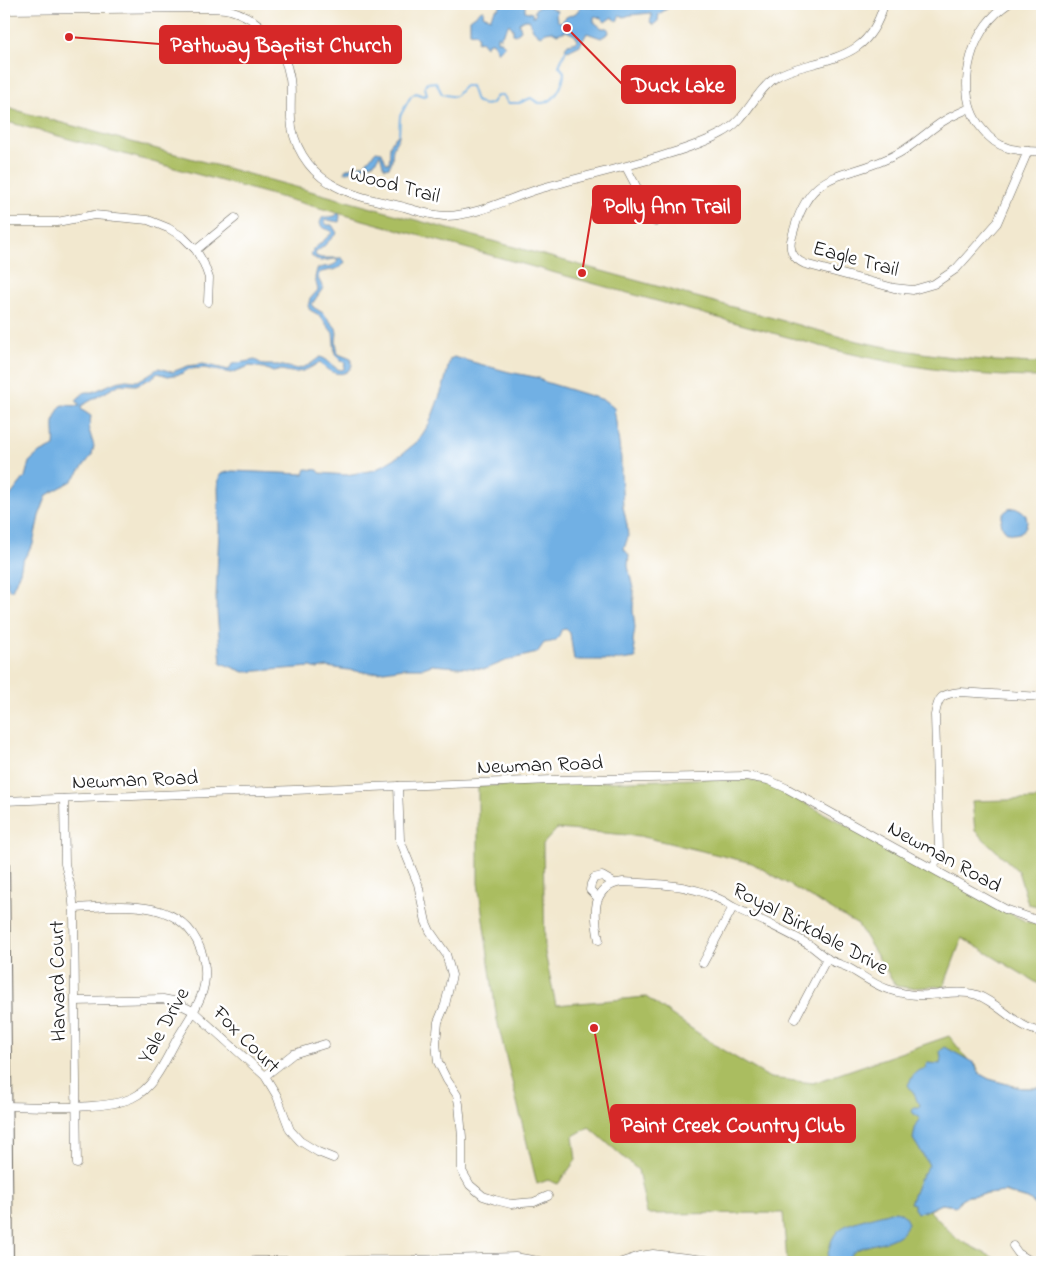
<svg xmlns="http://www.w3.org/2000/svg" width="1046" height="1266" viewBox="0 0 1046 1266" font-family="'Indie Flower',sans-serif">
<rect width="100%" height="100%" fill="#fff"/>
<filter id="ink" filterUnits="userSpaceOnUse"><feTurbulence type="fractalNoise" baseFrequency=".02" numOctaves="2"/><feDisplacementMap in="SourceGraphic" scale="10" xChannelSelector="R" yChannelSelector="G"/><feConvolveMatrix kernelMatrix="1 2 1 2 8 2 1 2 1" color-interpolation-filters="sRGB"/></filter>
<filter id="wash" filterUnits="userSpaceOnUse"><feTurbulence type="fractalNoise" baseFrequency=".0096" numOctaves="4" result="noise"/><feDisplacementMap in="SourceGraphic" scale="20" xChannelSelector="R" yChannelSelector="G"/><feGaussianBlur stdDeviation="1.12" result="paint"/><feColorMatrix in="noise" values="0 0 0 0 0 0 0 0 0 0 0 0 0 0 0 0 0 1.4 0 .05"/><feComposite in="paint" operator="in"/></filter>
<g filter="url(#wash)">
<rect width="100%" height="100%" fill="#f2e8cf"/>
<g fill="#aabd60" stroke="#636c3e">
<path d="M4 107 853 340C915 354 978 362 1042 363V377C970 377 901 366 831 349L4 121Z"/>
<path d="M726 778 748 779 771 785 1025 921 1042 926V986L962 938 944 986 909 988 896 986 858 925 752 863 640 836 557 829 543 844 545 953 556 1005 646 997 721 1049 770 1078 813 1083 949 1036 969 1061 976 1065 980 1074 989 1079 1021 1088H1042V1210L1028 1199 1004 1192 968 1196 961 1200 957 1206 941 1204 929 1210 957 1239 1002 1262H787L783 1213 647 1214 638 1170 589 1127 573 1136 576 1160 558 1184 548 1180 537 1184 497 1020 478 883V786Z"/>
<path d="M1042 799V907L1028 904 1018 871 975 831 972 801Z"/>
</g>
<g fill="#71b0e4" stroke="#466680">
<path d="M500 4H525V11L532 13 533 17 536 14 534 11 537 7 548 6 557 11 556 16 558 21 561 22 566 17 576 13 582 5 594 8 604 5 607 7 614 4H674L659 14 658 21 653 25 650 22 652 16 650 13 630 15 624 17 620 15 617 21 612 17 605 22 601 18 595 16 594 17V22L602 28H608L609 33 601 38 587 33 580 45 568 51 565 48 568 44 576 42 577 39 575 35 566 31 557 34 552 31 546 32 540 36 533 30 529 20H523L519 23 521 30 515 35 513 34V29L509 24 500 38 499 36H497V41H501L505 45 498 53 493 42H489L486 47 481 41 477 42 478 36 475 33 470 32V19L482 10H484L483 15 490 18 495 10 500 7Z"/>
<path d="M399 134C399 140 396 141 394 146 391 153 394 161 389 167L385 168 383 165 380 154 374 163 345 173V170L352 167 365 164 376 151 382 152 386 163H389C391 149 386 145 399 134Z"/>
<path d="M338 213 340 216 339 222 327 220 324 221 327 225H332L337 233 324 246 315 253 316 256 321 258H342L345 262C339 272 328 269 319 273L318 278 323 288 312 304 313 307 323 313 336 328 337 333 336 341 338 354 351 359 352 365C346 380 327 373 320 362 305 371 299 375 282 370L273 372 264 368 250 366 231 373 204 368 189 369 181 374 168 376 158 373 150 379 136 385 120 384 81 406 82 410 91 416 89 430 94 446 92 455 72 481 47 495 39 516 33 544 22 562 20 572 12 590H9L8 586H4L8 583 6 578 5 523 8 515 6 506 7 500 25 477 29 462 38 454 54 446C56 429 49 421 62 405L80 406 76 400 85 392H93L116 382 126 380 138 381 159 368 172 372 188 366 203 364 229 370 232 364 255 360 264 365H278L298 369 309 365 320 357C329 359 332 368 341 370L344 369 345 363 340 360 335 354 333 333 319 315 310 310 308 306 310 299 318 290 315 278 317 269C324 265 332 269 338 261L335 259 320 261 311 256 313 250 332 233 331 231 322 227 320 223 322 218 335 216Z"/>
<path d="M454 357 509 372 540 378 542 381 604 400 614 408 621 458V473L623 506 627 525 628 537 624 549 629 555 628 566 634 593 633 610 635 628 633 641 636 658 621 660H574L570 633 566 629 561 630C559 641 554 642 544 643L537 653 508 660 486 669 432 665 423 668H404L371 673 327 667 317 669 311 667 244 672 221 663 216 598 219 529 218 484 220 474 232 471 304 474 306 469 318 470 320 473 346 475 375 470 402 454 418 441 429 424 433 414 444 384 450 359Z"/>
<circle cx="1014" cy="521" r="13"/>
<path d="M945 1047 974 1063 980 1074 989 1079 1021 1088H1042V1210L1028 1199 1005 1192 968 1196 961 1200 957 1206 941 1204 923 1212 917 1213 914 1208V1204L910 1203 919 1180 929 1165 913 1139 916 1124 920 1118 913 1113 911 1109 914 1107H919L920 1104 917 1101 915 1095 908 1085C912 1077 915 1069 925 1069L926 1065 928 1063 940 1064 941 1058 940 1051Z"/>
<path d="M893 1211C902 1211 904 1215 908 1223 898 1251 855 1237 847 1262H827C828 1253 830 1239 837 1232 846 1221 878 1217 893 1211Z"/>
</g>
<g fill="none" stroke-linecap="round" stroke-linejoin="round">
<path stroke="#71b0e4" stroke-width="2" d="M399 134 400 116 411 96 416 93 424 96 427 95 425 87 426 83 436 82 442 94C461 99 453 96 465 86H471L476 101 484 105 491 104 496 97 500 95H503L508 103H519L531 98C534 100 538 104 542 103 555 103 564 84 564 72L559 66 566 50"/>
</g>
</g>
<g filter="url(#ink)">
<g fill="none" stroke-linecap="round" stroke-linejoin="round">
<defs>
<g id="minor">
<path d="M1008 4C999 10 992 17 986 25 965 55 958 102 983 130 989 138 998 145 1008 148 1018 151 1031 151 1042 152"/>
<path d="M4 10 204 8C213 8 222 8 230 10 262 19 285 47 290 79 292 92 290 105 291 118 292 144 308 170 330 183 352 197 380 201 404 207 418 211 433 216 447 216 479 215 509 198 539 189 581 177 623 168 665 155 685 149 704 143 722 133 748 119 753 93 776 77 786 71 797 68 809 65 849 55 872 47 884 4"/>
<path d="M970 108C961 112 951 116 942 122 927 132 915 144 899 153 845 183 811 162 792 237 788 249 793 259 805 264L894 288 913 290 934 284 956 269 997 223 1028 151"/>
<path d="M626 167 655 222"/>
<path d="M4 222H57L94 215 148 220 168 228 183 237 196 250 204 264 209 278 208 302"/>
<path d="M196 250 235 218"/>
<path d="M398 786 400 840 418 884 426 922 430 931 446 954 452 975 445 1005 438 1022 436 1043 438 1062 447 1080 457 1095 459 1104 462 1137V1171L470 1185 483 1196 495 1200 511 1204 534 1202 548 1196"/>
<path d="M64 799 65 864 72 892 74 913 77 1164"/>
<path d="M4 801 552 780 746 776 768 780 786 788 1005 909 1042 922"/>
<path d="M933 868 938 858 939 851 935 715C938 697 941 694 960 692L1042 697"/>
<path d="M598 898 590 890 591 884 594 878 602 876 614 883"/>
<path d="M599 940C594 915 590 886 623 882 662 884 700 884 733 907 759 919 786 931 811 946 816 950 821 954 826 958 832 962 840 964 847 967 860 974 872 984 887 989 899 993 915 996 928 995 944 994 961 990 977 995 1001 1004 1016 1028 1042 1032"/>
<path d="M703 963 733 907"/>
<path d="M75 1001 163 999 173 1001 193 1011 265 1076 277 1096 290 1130 300 1141 318 1152 333 1158"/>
<path d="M795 1019 827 958"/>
<path d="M265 1076 293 1054 325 1044"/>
<path d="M4 1106C37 1106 103 1111 132 1098 154 1088 166 1059 177 1039 185 1025 196 1010 201 996 207 980 206 963 200 948 180 896 118 906 74 908"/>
<path d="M1013 1246 1018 1253 1032 1262"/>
<path d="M247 1262 255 1261 412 1260 515 1257 544 1262"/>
<path d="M622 1262 640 1256 653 1254 722 1262"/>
</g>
<path id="tertiary" d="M4 858 8 1262"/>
</defs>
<use href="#minor" stroke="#67635b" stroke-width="9"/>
<use href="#tertiary" stroke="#67635b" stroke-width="12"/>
<use href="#minor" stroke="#fff" stroke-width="8"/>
<use href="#tertiary" stroke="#fff" stroke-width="10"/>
</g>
</g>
<g text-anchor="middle" stroke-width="5" stroke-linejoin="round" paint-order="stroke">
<g font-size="21" fill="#1c1c1c" stroke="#fff">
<text transform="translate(395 184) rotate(15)" y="7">Wood Trail</text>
<text transform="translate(856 258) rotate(15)" y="7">Eagle Trail</text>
<text transform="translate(540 764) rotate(-2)" y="7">Newman Road</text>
<text transform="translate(135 779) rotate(-2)" y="7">Newman Road</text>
<text transform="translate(945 856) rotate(29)" y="7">Newman Road</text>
<text transform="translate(811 928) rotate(28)" y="7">Royal Birkdale Drive</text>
<text transform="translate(57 981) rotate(-91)" y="7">Harvard Court</text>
<text transform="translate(163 1025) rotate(-61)" y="7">Yale Drive</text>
<text transform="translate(247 1039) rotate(45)" y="7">Fox Court</text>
</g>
</g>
<path fill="none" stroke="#d62828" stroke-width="2" d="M69 37L160 44M567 28L622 84M582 273L593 205M594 1028L611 1124"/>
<g fill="#d62828" stroke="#fff" stroke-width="2">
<circle cx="69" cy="37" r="5"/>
<circle cx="567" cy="28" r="5"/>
<circle cx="582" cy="273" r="5"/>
<circle cx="594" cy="1028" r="5"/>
</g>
<g fill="#d62828" stroke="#d62828" stroke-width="2">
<rect x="160" y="26" width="241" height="37" rx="5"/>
<rect x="622" y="66" width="113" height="37" rx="5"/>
<rect x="593" y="186" width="147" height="37" rx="5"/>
<rect x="611" y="1105" width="244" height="37" rx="5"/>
</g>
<g font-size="22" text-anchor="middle" font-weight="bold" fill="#fff">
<text x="281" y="52">Pathway Baptist Church</text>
<text x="678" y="92">Duck Lake</text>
<text x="667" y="213">Polly Ann Trail</text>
<text x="733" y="1132">Paint Creek Country Club</text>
</g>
<rect width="1046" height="1266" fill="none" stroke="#fff" stroke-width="20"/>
</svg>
